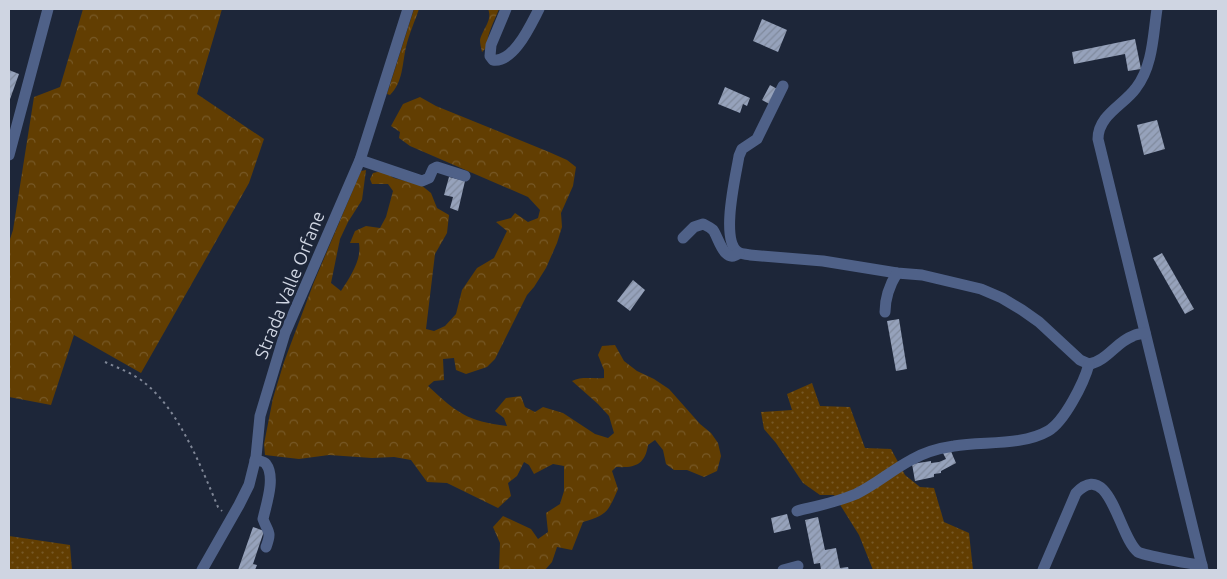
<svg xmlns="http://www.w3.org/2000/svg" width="1227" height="579" viewBox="0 0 1227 579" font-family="Ubuntu,sans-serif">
<defs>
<pattern id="grass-dots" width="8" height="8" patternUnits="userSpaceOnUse" patternTransform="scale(1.25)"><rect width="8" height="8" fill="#623e02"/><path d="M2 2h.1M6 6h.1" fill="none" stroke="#775927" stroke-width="1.8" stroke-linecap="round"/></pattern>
<pattern id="forest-crowns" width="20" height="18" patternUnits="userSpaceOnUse" patternTransform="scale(1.25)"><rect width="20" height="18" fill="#623e02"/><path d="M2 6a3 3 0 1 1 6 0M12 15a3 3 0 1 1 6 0" fill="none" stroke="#775927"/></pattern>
<pattern id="building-hatch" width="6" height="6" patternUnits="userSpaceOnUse" patternTransform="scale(1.25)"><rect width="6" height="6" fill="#96a2bb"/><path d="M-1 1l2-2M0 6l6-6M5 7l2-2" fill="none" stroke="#808a9d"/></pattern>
</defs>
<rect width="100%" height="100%" fill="#1d2639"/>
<g fill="url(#grass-dots)">
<path d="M812 383 820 406 850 407 865 448 891 449 905 475 920 487 934 488 944 522 969 533 973 570H873L859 535 834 495H820L803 483 776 443 764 429 761 412 792 410 787 394Z"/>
<path d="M9 536 70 545 72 570H9Z"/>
</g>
<g fill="url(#forest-crowns)">
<path d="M83 9H222L197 94 264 139 249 183 141 373 74 335 51 405 9 397V242L13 230 34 97 60 87Z"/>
<path d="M414 9H419C415 21 409 34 406 47 402 65 403 82 390 95L387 94Z"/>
<path d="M488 9H499C494 22 487 33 487 47L482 52C481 48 480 43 480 40 483 28 493 20 488 9Z"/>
<path d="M420 97 436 106 549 152 567 160 576 167 573 186 561 213 562 227 557 243 546 268 534 287 527 295 495 359 487 367 466 374 456 370 454 358 443 359 444 380 434 381 428 386C457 413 467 421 507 426L504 418 495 411 506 398 521 396 525 407 535 412 543 407 563 413 595 434 608 438 614 433 609 416 598 404 572 381C582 376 592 379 604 378V370L598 355 602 346 615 345 624 361 637 371 654 379 669 389 700 424 711 433 718 443 721 456 717 471 704 477 687 470H674L666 464 663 450 655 440 648 445C645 465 635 468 616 467L612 471 618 489C608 512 607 515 583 522L572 550 557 547 552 562 545 570H499L500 543 493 527 503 516 531 529 538 539 548 532 546 513 560 504 564 491V466L553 464 534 474 529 465 524 462 517 476 508 483 511 496 498 508 447 483 427 482 411 460 394 457 372 458 329 455 299 459 265 455 264 444 273 398 284 362 314 282 361 171 366 170 362 200 348 222 340 239 331 283 341 291C350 277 362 260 359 243H350L355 231 366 226 380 228 386 217 393 191 388 184H372L370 179 373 173 382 171 394 178 421 185 431 193 437 208 449 215 447 233 435 254 426 329 434 331 445 326 456 314 462 290 477 268 494 258 507 231 496 222 511 218 515 213 528 222 538 218 540 210 528 197 410 146 399 138 400 132 391 126 403 104Z"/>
</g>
<g fill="url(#building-hatch)">
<path d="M762 19 787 30 778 52 753 41Z"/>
<path d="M1135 39 1141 69 1128 71 1125 54 1074 64 1072 52Z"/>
<path d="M9 70 19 74 9 102Z"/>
<path d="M770 85 781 91 773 106 762 100Z"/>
<path d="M725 87 750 98 747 106 743 104 740 113 718 104Z"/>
<path d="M1157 120 1165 149 1144 155 1137 125Z"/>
<path d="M449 177 465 181 458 211 450 208 453 197 444 195Z"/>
<path d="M1162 253 1194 309 1185 314 1153 258Z"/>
<path d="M633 280 645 290 630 311 617 301Z"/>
<path d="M899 319 907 369 896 371 887 321Z"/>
<path d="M950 449 956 463 941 471V473L934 474V477L915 481 912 464 931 461V463L939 462 946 459 943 453Z"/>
<path d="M787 514 791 529 774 533 771 518Z"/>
<path d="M818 517 825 550 836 548 840 568 848 567 849 570H821L820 563 814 564 805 520Z"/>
<path d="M253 527 264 531 253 564 257 565 255 570H238Z"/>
</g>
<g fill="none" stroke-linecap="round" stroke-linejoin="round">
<path stroke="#7f8696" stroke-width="2" stroke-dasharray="2.5 4" stroke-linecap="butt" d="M105 362C118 368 135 374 146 384 180 412 201 467 218 507L222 511"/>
<g stroke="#4f6188" stroke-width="11">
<path d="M506 9 491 45 490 56 493 60C514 63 531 24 539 9"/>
<path d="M1157 9C1153 35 1153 66 1136 88 1124 105 1098 115 1098 139L1203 570"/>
<path d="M783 86 757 139 742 149 739 156C736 175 720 240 738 252 741 254 746 254 750 255L823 261 897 273 922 275 981 289 1002 298 1022 310 1039 322 1080 360 1089 364C1107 361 1116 342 1133 336 1136 334 1141 334 1145 333"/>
<path d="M9 155 48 9"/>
<path d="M360 160 422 181 429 178 433 169 437 167 465 176"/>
<path d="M683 238 694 227 703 224C707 226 710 227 713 230 719 238 724 265 739 253"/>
<path d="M885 312C885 297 889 286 897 273"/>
<path d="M255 460C259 461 264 461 266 464 276 477 266 505 263 519 268 533 272 531 266 547"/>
<path d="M797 511C817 506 837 502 856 494 875 485 892 470 911 460 923 453 940 448 954 446 983 441 1022 446 1048 431 1064 422 1084 383 1089 364"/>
<path d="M202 570 239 505 249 485 256 457 260 416 285 333 360 160 408 9"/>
<path d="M783 570 798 566"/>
<path d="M1043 570 1076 493C1110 458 1119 538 1138 552 1143 555 1195 565 1202 565"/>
</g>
</g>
<g text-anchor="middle" stroke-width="5" stroke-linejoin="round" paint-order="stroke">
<g font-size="18" fill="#cfd5e2" stroke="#1d2639">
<text transform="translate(290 285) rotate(-68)" y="6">Strada Valle Orfane</text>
</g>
</g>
<rect width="1227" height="579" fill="none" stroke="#cfd5e2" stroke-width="20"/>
</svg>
